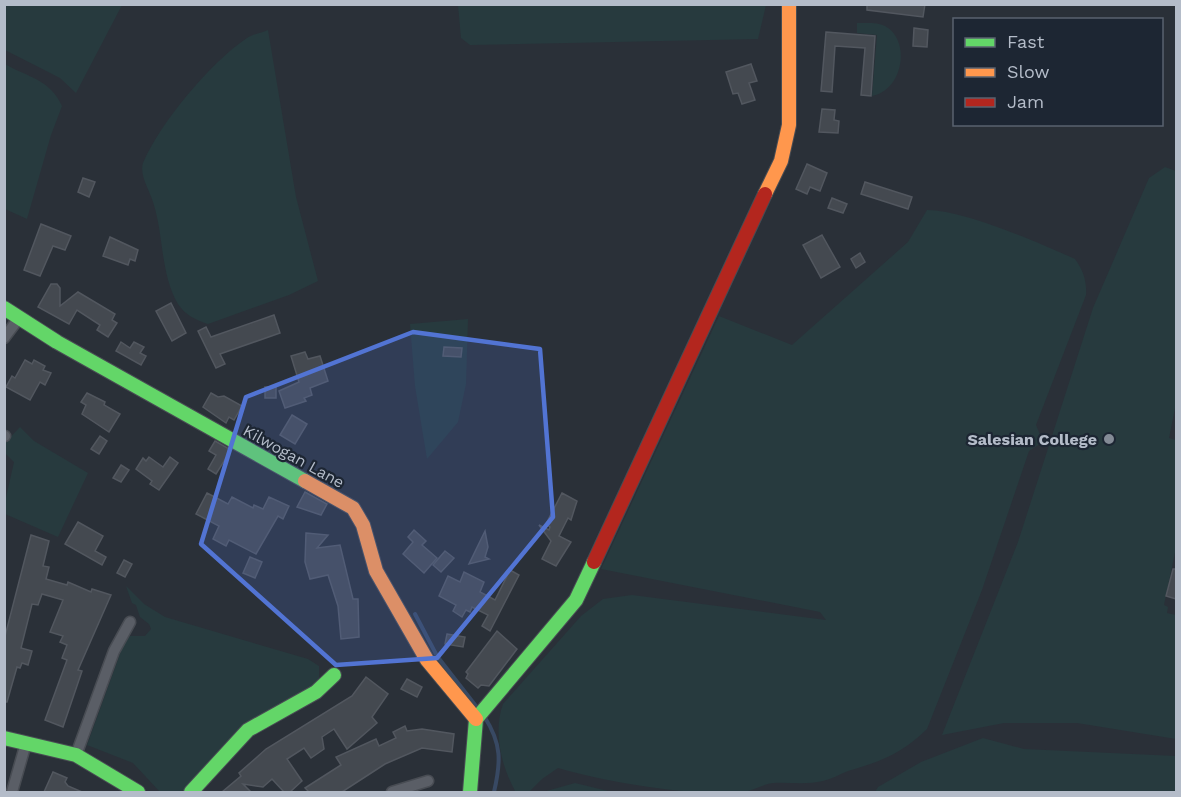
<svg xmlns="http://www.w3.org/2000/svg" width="1181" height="797" viewBox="0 0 1181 797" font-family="'Work Sans',sans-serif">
<rect width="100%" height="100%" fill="#2a3038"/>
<g fill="#273a3e">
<path d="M4 5 5 4 122 5 76 93 60 78 5 50Z"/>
<path d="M458 5V4L766 5 758 39 470 45 461 38Z"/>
<path d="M857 23C866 23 878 22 885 26 911 40 904 90 872 96L877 35 857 33Z"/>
<path d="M268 30 296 197 318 281 289 295 208 324C196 320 185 315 178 304 160 273 164 235 153 202 150 191 139 175 143 163 160 123 211 62 247 38 253 34 262 33 268 30Z"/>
<path d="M5 64C27 77 50 79 62 106L51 135 27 219 5 209Z"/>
<path d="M1165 167 1176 171V403L1169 438 1176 440V548L1164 605 1168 607 1167 613 1176 615V739L1077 723H1004L942 735 1018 542 1093 308 1149 178Z"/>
<path d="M927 210C964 210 1039 243 1075 259 1083 270 1087 281 1086 295L1036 425 1043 442 1029 451 982 590 927 729C901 754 882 761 848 771 840 774 832 779 823 781 806 785 790 782 773 783 763 784 753 791 743 792 695 797 605 782 558 768L542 779 529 792 515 791C501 765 493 732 503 704L581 616 603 599 632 595 826 620 820 612 601 569 719 316 792 345 908 242Z"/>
<path d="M468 319 466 384 458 422 427 459 415 386 410 324Z"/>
<path d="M20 427 34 441 88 473 58 537 5 514V502L14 462 5 453 4 444Z"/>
<path d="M126 586 144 604 165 617 308 659 319 666V682L202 774 184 792H160L133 763 87 745 125 640 130 636H145L151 629 149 624 140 617 136 605 132 603Z"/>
<path d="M983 738 1024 749 1176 756V792H875L878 787 921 762Z"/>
<path d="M575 783 612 792H543Z"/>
</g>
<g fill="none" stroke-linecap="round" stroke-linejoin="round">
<g stroke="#384963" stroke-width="4">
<path d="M415 614 437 656 479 710"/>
<path d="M484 716C502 744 501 762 494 792"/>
</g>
</g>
<g fill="#444950" stroke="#52575f" stroke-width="1.5">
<path d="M867 4H925L923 17 867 10Z"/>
<path d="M914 28 928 30 927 47 913 46Z"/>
<path d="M826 32 875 36 871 96 861 95 865 48 835 46 832 92 821 91Z"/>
<path d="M751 64 757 81 749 83 755 100 742 104 738 93 733 94 726 72Z"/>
<path d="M822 109 835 110 834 120 839 121 838 133 819 132Z"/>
<path d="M807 164 827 173 820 191 810 187 807 194 796 189Z"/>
<path d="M83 178 95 182 89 197 78 192Z"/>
<path d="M865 182 912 197 908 209 861 194Z"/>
<path d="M832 198 847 204 843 213 828 208Z"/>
<path d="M41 224 71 236 65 250 53 246 40 276 24 270Z"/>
<path d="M822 235 840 267 821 278 803 245Z"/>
<path d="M110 237 138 250 135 261 130 259 128 265 103 256Z"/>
<path d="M860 253 865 262 856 268 851 259Z"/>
<path d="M51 284H57L60 288V306L78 292 115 314 112 320 117 323 108 337 97 330 100 325 77 310 69 324 38 307Z"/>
<path d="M171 303 186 333 172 341 156 311Z"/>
<path d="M274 315 280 333 220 354 225 364 216 368 198 331 206 327 211 337Z"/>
<path d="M121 342 130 348 134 342 144 347 140 353 146 356 141 365 116 351Z"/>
<path d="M444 347 462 348 461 357 443 356Z"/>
<path d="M305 352 308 359 320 356 328 381 310 388 312 395 304 398 306 401 285 408 279 391 299 382 291 356Z"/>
<path d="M25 360 32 364 34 360 45 366 43 370 51 373 45 385 40 382 30 400 6 387 12 376 15 378Z"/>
<rect x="265" y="387" width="11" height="11"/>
<path d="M87 393 105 402 104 405 120 414 109 432 82 414 86 405 81 402Z"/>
<path d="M211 393 218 397 224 396 242 406 234 420 229 417 226 423 203 407Z"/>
<path d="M292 415 307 424 295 444 280 435Z"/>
<path d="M100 436 107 441 99 454 91 449Z"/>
<path d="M215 441 231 450 216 474 208 469 216 455 209 451Z"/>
<path d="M149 457 163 467 170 457 178 463 159 490 150 484 152 481 136 469 143 458 146 461Z"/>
<path d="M121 465 129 470 121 482 113 478Z"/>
<path d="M305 492 327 504 321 515 297 507Z"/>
<path d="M207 493 228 504 232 497 253 508 254 505 263 509 269 497 289 506 283 519 278 516 256 554 229 540 226 546 213 539 219 526 196 514Z"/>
<path d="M562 493 577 501 571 520 568 518 559 536 571 542 556 566 542 559 551 541 539 525 549 530 550 527 546 524Z"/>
<path d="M78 522 103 536 95 551 106 557 102 565 65 544Z"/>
<path d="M414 530 426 541 422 545 437 558 424 573 403 554 413 542 408 537Z"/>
<path d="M485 531 488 547 485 557 489 559 469 564Z"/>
<path d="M306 533 328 535 317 548 340 545 353 599H358L359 637 341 639 338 606 328 575 310 579 305 562Z"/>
<path d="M31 535 49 541 43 566 49 567 46 579 67 585 68 582 91 592 92 589 111 595 78 670 82 671 63 727 45 720 67 660 62 658 67 645 60 642 63 636 50 632 63 600 42 594 38 605 32 604 21 648 32 651 28 665 22 663 20 668 17 667 7 702H4V640Z"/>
<path d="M445 551 454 558 441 572 433 565Z"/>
<path d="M250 557 262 562 255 578 243 573Z"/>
<path d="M124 560 132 564 125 577 117 573Z"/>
<path d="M1173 569H1176V599L1166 596Z"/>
<path d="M510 570 519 575 490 631 482 626 488 615 472 607 470 612 466 610 462 617 453 611 456 605 439 596 448 576 460 582 464 572 484 582 480 592 495 600Z"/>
<path d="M497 631 517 649 489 686 481 685 478 688 466 678 468 674 466 672Z"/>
<path d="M447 634 465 637 463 647 445 644Z"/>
<path d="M366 677 388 694 372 717 377 723 347 749 334 729 322 737 324 749 311 758 304 748 287 759 302 781 290 792H284L272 779 263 787 243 784 251 792H222L241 776 239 773 266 749 352 696Z"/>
<path d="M407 679 422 687 417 697 401 689Z"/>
<path d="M405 726 407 731 422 729 454 734 452 752 422 748 385 764 342 792H309L305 788 341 765 336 757 376 739 379 746 396 738 393 732Z"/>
<path d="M53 772 67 778 65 782 68 786 82 792H44Z"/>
</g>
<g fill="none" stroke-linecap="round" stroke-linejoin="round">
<defs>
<g id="street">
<path d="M4 338 19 318"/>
<path d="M4 436H5"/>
<path d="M76 755 114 651 130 622"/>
<path d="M12 792 26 743"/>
<path d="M392 792 428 781"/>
</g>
<g id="fast">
<path d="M4 308 57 342 305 481"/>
<path d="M4 738 76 755 138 792"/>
<path d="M191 792 248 730 316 692 334 675"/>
<path d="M470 792 476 719 576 600 594 562"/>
</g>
<g id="slow">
<path d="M765 194 781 161 789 125V4"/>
<path d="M305 481 353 508 363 525 376 571 427 660 476 719"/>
</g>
<path id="jam" d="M594 562 765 194"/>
</defs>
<use href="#street" stroke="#484c53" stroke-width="13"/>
<use href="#fast" stroke="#484c53" stroke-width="16"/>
<use href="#slow" stroke="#484c53" stroke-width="16"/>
<use href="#jam" stroke="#484c53" stroke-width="16"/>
<use href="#street" stroke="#5a5e66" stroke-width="10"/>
<use href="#fast" stroke="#63d668" stroke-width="14"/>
<use href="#slow" stroke="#ff974d" stroke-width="14"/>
<use href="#jam" stroke="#b3261e" stroke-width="14"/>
</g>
<path fill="#5274d3" fill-opacity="0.2" stroke="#5274d3" stroke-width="4.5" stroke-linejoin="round" d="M413 332 540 349 553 517 437 658 336 665 201 544 246 397Z"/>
<circle fill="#848b96" stroke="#1d2633" stroke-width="2" cx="1109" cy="439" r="6"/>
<g text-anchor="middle" stroke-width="4.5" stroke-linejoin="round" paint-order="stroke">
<g font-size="16" font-weight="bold" fill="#b4bcc9" stroke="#1d2633" text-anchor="end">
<text x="1097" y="445">Salesian College</text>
</g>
<g font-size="16" fill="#b4bcc9" stroke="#1d2633">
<text transform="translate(294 456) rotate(29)" y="6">Kilwogan Lane</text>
</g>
</g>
<rect width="1181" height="797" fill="none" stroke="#b4bcc9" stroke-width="12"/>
<rect x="953" y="18" width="210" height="108" fill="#1d2633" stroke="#59626f" stroke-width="1.5"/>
<rect x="965" y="38" width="30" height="9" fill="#63d668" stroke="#59626f" stroke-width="1.5"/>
<text x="1007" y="48" font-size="18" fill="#b4bcc9">Fast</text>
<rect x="965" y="68" width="30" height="9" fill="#ff974d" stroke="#59626f" stroke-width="1.5"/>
<text x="1007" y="78" font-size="18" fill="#b4bcc9">Slow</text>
<rect x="965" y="98" width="30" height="9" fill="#b3261e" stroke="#59626f" stroke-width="1.5"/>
<text x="1007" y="108" font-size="18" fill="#b4bcc9">Jam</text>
</svg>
